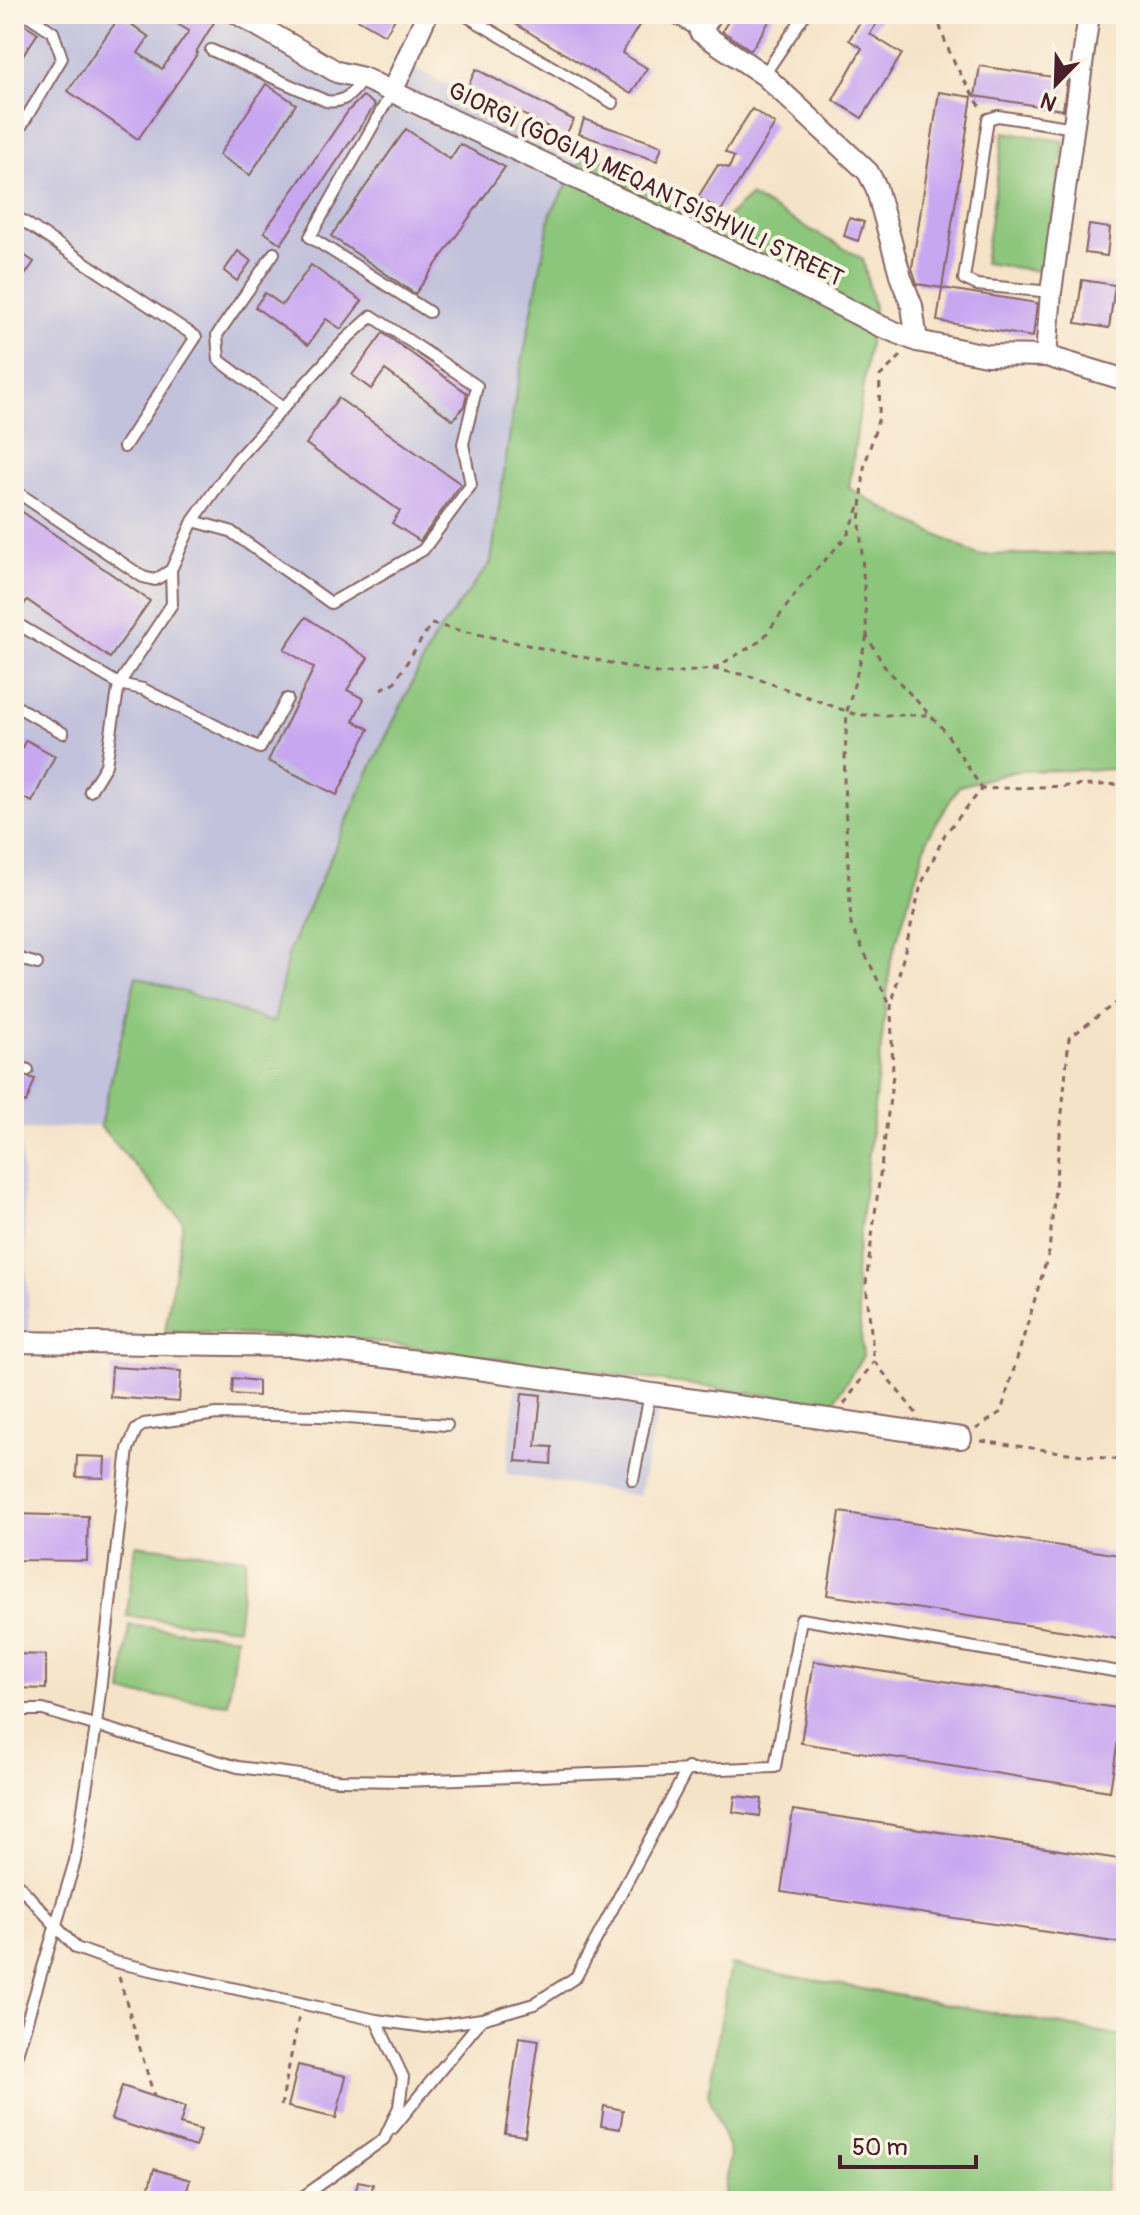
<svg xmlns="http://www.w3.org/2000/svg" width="1140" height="2215" viewBox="0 0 1140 2215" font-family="Pangolin,sans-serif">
<rect width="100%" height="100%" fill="#fcf5e5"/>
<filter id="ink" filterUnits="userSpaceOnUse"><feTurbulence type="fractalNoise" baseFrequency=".0125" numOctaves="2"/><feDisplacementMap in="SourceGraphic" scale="16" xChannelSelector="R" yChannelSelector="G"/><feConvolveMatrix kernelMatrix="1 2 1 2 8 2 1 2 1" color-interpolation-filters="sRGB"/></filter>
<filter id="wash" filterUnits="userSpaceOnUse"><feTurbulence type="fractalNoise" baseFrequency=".006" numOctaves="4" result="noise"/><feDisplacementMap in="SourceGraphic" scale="32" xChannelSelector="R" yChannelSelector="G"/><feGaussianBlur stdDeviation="1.8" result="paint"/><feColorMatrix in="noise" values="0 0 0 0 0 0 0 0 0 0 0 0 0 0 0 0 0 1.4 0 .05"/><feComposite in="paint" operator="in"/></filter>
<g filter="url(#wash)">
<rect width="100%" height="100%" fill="#f5e3c8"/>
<g fill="#c2c2dc">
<path d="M14 14H228L343 81 395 86 408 63 581 161 551 212 513 411 491 562 434 638 367 776 289 951 274 1023 136 976 100 1126 20 1130 30 1336H14Z"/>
<path d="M516 1382 660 1404 639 1496 506 1474Z"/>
</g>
<g fill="#8cc67b" stroke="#6b7253" stroke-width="2">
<path d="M1004 132 1064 141 1045 272 984 263Z"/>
<path d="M588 151 720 223 750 196 863 259 874 308 849 488 891 512 977 555 1126 553V769L1017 771 959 786 928 837 891 960 855 1273 863 1356 832 1404 360 1340 165 1331 183 1221 100 1126 136 976 274 1023 289 951 367 776 434 638 491 562 513 411 551 212Z"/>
<path d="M135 1545 246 1558 237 1628 127 1616Z"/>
<path d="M129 1625 236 1637 228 1704 122 1693Z"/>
<path d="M731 1965 1123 2036 1104 2201H724L730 2153 708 2094Z"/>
</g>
<g id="blocks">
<g fill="#c8a7f1">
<path d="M161 14H219L196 52 198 53 138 139 68 91 120 16 149 37 138 53 162 69 189 31Z"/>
<path d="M349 14H398L385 35Z"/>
<path d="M499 14H646L622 53 647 68 631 94Z"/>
<path d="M733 14H774L751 50 722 31Z"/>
<path d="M865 14H883L870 34 902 54 862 118 833 100 862 48 849 40Z"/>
<path d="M14 17 38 33 14 69Z"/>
<path d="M980 66 1067 79 1063 110 975 96Z"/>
<path d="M476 69 574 120 565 136 468 86Z"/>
<path d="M266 84 296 104 250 175 219 155Z"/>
<path d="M939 92 972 97 942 288 917 284 912 268Z"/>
<path d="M363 96 375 105 281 244 264 232 349 110Z"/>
<path d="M752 109 775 124 721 211 698 197 718 165 729 168 734 157 725 152Z"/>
<path d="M584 119 662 146 657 161 579 134Z"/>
<path d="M406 129 450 159 460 144 505 167 415 294 331 236Z"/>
<path d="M849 218 864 222 858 241 844 236Z"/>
<path d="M1089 225 1110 228 1107 256 1085 253Z"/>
<path d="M238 251 251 261 237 281 224 271Z"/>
<path d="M21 253 34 262 14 291V263Z"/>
<path d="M311 265 362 301 341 329 326 319 308 345 255 307 265 293 282 305Z"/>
<path d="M1082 280 1115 285 1109 328 1076 323Z"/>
<path d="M942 288 1037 303 1033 337 937 321Z"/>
<path d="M383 333 467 393 464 406 453 420 385 370 371 389 352 375Z"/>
<path d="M338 398 461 484 420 541 392 523 400 511 306 444Z"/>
<path d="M14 506 150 601 110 658 27 600 17 615 14 614Z"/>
<path d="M306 617 368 658 347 690 364 699 353 721 369 729 337 795 268 761 314 668 284 649Z"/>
<path d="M26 740 55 756 32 802 14 793V762Z"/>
<path d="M14 1073 35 1079 26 1103 14 1098Z"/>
<path d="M112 1367 181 1371 179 1402 110 1397Z"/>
<path d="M233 1378 258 1381V1396L232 1394Z"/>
<path d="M522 1393 541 1395 536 1446 552 1447 551 1464 516 1461Z"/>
<path d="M77 1456 105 1457 104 1478 76 1477Z"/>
<path d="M840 1512 1126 1556V1640L827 1595Z"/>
<path d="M14 1514 88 1516 87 1561 14 1560Z"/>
<path d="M14 1654 46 1655V1689L14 1688Z"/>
<path d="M814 1661 1123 1709 1110 1791 801 1743Z"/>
<path d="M735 1796 762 1799 760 1816 733 1812Z"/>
<path d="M793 1810 1126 1860V1908L1121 1943 781 1892Z"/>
<path d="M519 2037 539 2040 525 2136 505 2133Z"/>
<path d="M298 2065 346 2076 336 2118 288 2107Z"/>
<path d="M122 2086 185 2107 180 2124 201 2130 195 2147 111 2119Z"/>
<path d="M604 2106 623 2110 620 2129 601 2126Z"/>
<path d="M154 2169 190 2180 184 2201H145Z"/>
<path d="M358 2181 373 2184 370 2201 354 2199Z"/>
</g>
</g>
</g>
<g filter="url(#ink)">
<use href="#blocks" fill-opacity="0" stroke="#866462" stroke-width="2"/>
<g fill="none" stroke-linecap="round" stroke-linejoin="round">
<defs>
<g id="service">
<path d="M463 14 613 103"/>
<path d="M669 14 700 32"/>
<path d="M211 50 326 101C344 104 354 93 363 78"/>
<path d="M764 75 805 14"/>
<path d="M392 92 310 237 429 312"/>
<path d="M14 130 22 125 62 58 53 32 26 14"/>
<path d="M14 215 196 337 124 447"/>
<path d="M274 253 217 335 219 360 283 408"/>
<path d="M1051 292 977 285 964 279 988 119 998 116 1074 128"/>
<path d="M14 490 143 577 155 580 171 570 193 521 237 459 344 341 372 316 477 386 463 444 471 485 423 550 331 603 230 531 193 521"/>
<path d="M14 622 119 684 143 689 260 748 287 699"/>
<path d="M14 705 63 733"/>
<path d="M90 791 106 765 119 684 172 604 171 570"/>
<path d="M14 957 37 964"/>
<path d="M14 1064 28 1070"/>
<path d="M633 1480 650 1394"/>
<path d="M14 1710H43L238 1767 338 1780 404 1781 775 1767 801 1619 1126 1673"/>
<path d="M14 1880 76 1948 115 1962 376 2020 403 2077 399 2107 384 2139 297 2201"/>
<path d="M376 2020 426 2027 482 2019 534 2004 576 1977 688 1768"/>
<path d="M14 2064 75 1861 96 1726 128 1449 136 1430 144 1424 217 1414 319 1416 447 1425"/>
<path d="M393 2128 482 2019"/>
</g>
<g id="minor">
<path d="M238 14 337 72 363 78 767 268 880 326 917 341 986 355 1046 356 1126 380"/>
<path d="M712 14 700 32 764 75 868 172 876 187 901 278 912 306 917 341"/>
<path d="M392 92 427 14"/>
<path d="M1046 356 1051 292 1089 14"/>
<path d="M14 1342 293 1346 442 1364 961 1438"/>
</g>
</defs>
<use href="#service" stroke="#866462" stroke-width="14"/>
<use href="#minor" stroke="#866462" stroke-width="24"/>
<g stroke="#866462" stroke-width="3" stroke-dasharray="6 6" stroke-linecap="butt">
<path d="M937 14C944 48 963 80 982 109"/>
<path d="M901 356 880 376 879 417 864 468 860 523 867 636 884 666 945 731 982 789"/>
<path d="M867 636 847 711 844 781 851 925 890 1005"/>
<path d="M713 669 750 676 857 715H930"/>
<path d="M381 689 394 683 431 624 661 674 713 669 762 640 802 585 847 536 862 500"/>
<path d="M844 1404 874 1361"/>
<path d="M916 1413 874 1361 866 1283 893 1075 891 1007 921 885 945 834 982 789 1126 784"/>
<path d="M976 1429 1001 1412 1049 1252 1069 1038 1126 995"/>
<path d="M981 1441 1126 1461"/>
<path d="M119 1977 154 2096"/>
<path d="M281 2106 299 2016"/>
</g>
<use href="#service" stroke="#fff" stroke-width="10"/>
<use href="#minor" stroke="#fff" stroke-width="20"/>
</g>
</g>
<g text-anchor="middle" stroke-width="8" stroke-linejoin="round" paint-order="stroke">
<g font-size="24" fill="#4a1f2b" stroke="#fcf5e5">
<text transform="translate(646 184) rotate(26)" y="8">GIORGI (GOGIA) MEQANTSISHVILI STREET</text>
</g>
</g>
<rect width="1140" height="2215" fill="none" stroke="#fcf5e5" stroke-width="48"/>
<g transform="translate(1056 84) rotate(203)" stroke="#fcf5e5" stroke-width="6" paint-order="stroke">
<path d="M0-6L14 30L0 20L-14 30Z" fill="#4a1f2b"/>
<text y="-12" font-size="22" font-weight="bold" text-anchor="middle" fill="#4a1f2b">N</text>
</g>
<path d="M840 2155v12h136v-12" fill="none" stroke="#4a1f2b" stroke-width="4"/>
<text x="852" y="2155" font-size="24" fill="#4a1f2b" stroke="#fcf5e5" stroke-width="6" paint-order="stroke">50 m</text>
</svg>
